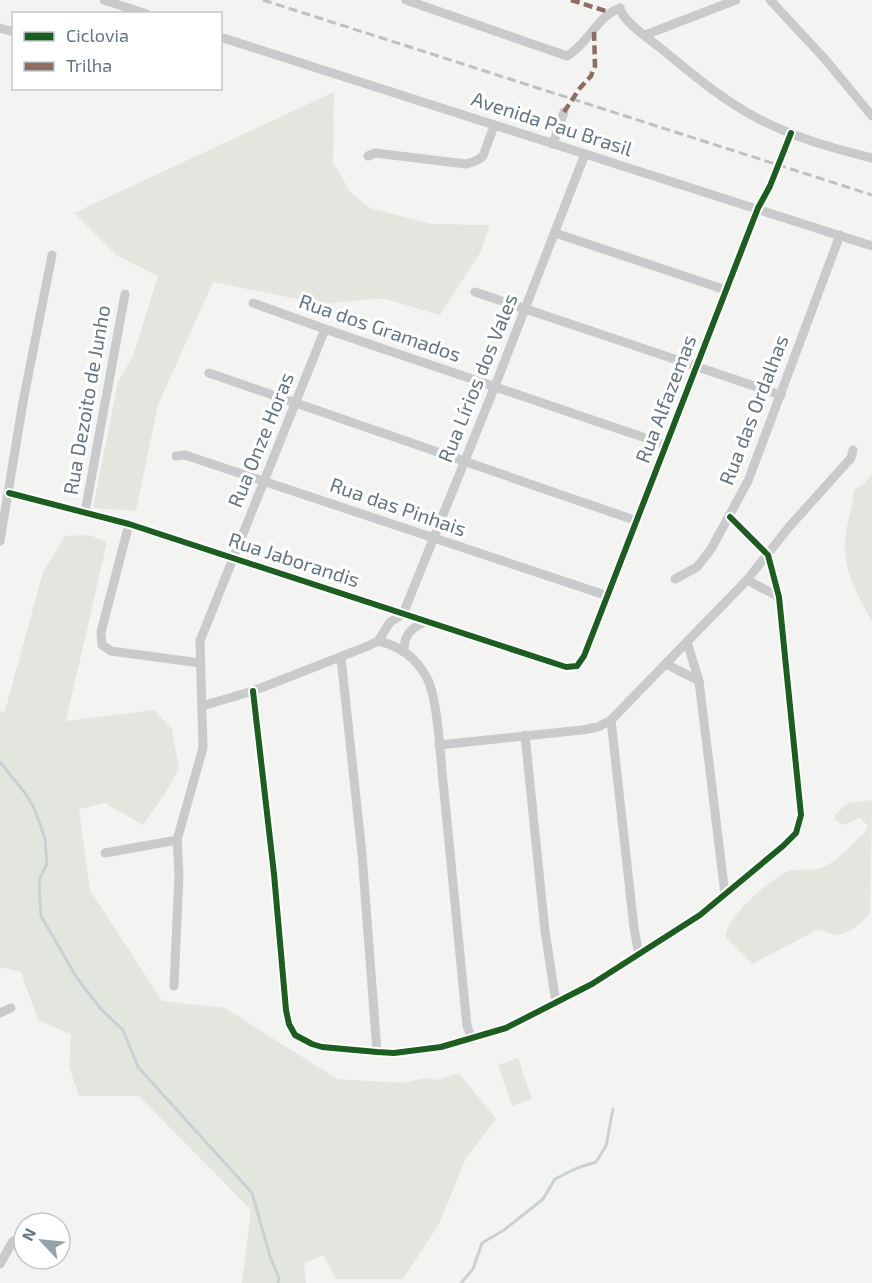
<svg xmlns="http://www.w3.org/2000/svg" width="872" height="1283" viewBox="0 0 872 1283" font-family="'Exo 2',sans-serif">
<rect width="100%" height="100%" fill="#f3f3f1"/>
<g fill="#e3e6df">
<path d="M334 92 333 162 351 193 370 208 431 224 490 225 480 253 440 315 382 298 322 304 213 282 158 405 136 511 93 508 118 382 133 356 158 276 116 255 74 213Z"/>
<path d="M872 474V622C859 596 843 572 845 542 846 524 853 507 854 490L865 483Z"/>
<path d="M89 535 107 542 66 721 154 710 172 729 179 769 164 795 143 825 105 803 79 809 90 890 162 1001 225 1008 337 1079 403 1083 426 1078 438 1080 459 1073 496 1119 466 1158 439 1224 403 1279H336L323 1255 304 1264 306 1283H242L251 1210 139 1096H79L69 1067 71 1034 38 1020 21 972 0 967V712L5 711 43 572 65 536Z"/>
<path d="M872 800 870 913C862 923 845 938 831 934 825 932 824 930 817 930L752 964 726 937C724 918 776 873 793 870 804 868 815 872 826 866 840 858 853 843 865 832L868 826 860 818 842 825 835 820V814L849 803Z"/>
<path d="M518 1058 532 1099 512 1106 498 1065Z"/>
</g>
<g fill="none" stroke-linecap="round" stroke-linejoin="round">
<g stroke="#c8d2d4" stroke-width="3">
<path d="M0 762 25 793 34 808 45 838 47 864 40 878 39 887 41 916 77 978 101 1009 123 1030 138 1067 252 1193 270 1256 279 1278 278 1283"/>
<path d="M461 1283 473 1269 482 1243 504 1230 543 1199 555 1179 577 1168 596 1162 606 1146 613 1109"/>
</g>
<g stroke="#c8cacb" stroke-width="9">
<path d="M104 0 147 14"/>
<path d="M406 0 567 56C588 44 597 16 620 8"/>
<path d="M770 0 824 58 872 116"/>
<path d="M620 8C622 21 648 38 658 46 690 72 722 100 759 119 793 137 834 149 872 158"/>
<path d="M0 28 14 32"/>
<path d="M645 35 736 0"/>
<path d="M220 37 872 246"/>
<path d="M553 144 564 112"/>
<path d="M368 156 375 153 466 164C473 162 478 161 483 156L494 126"/>
<path d="M555 233 726 290"/>
<path d="M475 292 781 395"/>
<path d="M253 303 325 329 666 445"/>
<path d="M209 373 637 521"/>
<path d="M176 456 185 455 608 596"/>
<path d="M9 493 129 524 566 667 577 666 584 656 758 208 770 186 791 133"/>
<path d="M85 512 125 294"/>
<path d="M129 524 101 632 102 645 111 651 200 663"/>
<path d="M0 541 23 402 52 255"/>
<path d="M675 579 697 567 711 549 748 481 840 235"/>
<path d="M747 580 779 597"/>
<path d="M403 614 495 386 585 154"/>
<path d="M378 641C400 646 416 657 427 678 438 699 440 755 443 781 451 862 459 944 467 1026L472 1039"/>
<path d="M687 642 699 681 725 894"/>
<path d="M404 650C404 634 412 627 427 621"/>
<path d="M341 658 362 854 377 1052"/>
<path d="M666 664 699 681"/>
<path d="M253 691 274 874 286 1010 289 1024 295 1035 312 1044 322 1047 377 1052 394 1053 441 1047 506 1028 592 984 700 915 783 846 796 833 801 815 779 597 768 555 730 517"/>
<path d="M202 706 253 691 368 646 378 641 390 622 403 614"/>
<path d="M611 720 634 928 639 955"/>
<path d="M525 735 545 931 556 1003"/>
<path d="M439 745 582 730 598 727 611 720 747 580 789 527 851 458 853 450"/>
<path d="M105 853 177 840"/>
<path d="M174 986 179 874 177 840 203 748 200 641 325 329"/>
<path d="M0 1013 11 1008"/>
<path d="M0 1264 13 1241"/>
</g>
<path stroke="#bfc0c1" stroke-width="3" stroke-dasharray="9 4.5" stroke-linecap="butt" d="M263 0 872 195"/>
<g stroke="#8d6e63" stroke-width="4.5" stroke-dasharray="9 4.5" stroke-linecap="butt">
<path d="M571 0 609 12"/>
<path d="M564 112 580 88 591 76 595 66 594 30"/>
</g>
<defs>
<g id="cycleway">
<path d="M9 493 129 524 566 667 577 666 584 656 758 208 770 186 791 133"/>
<path d="M253 691 274 874 286 1010 289 1024 295 1035 312 1044 322 1047 377 1052 394 1053 441 1047 506 1028 592 984 700 915 783 846 796 833 801 815 779 597 768 555 730 517"/>
</g>
</defs>
<use href="#cycleway" stroke="#fff" stroke-width="10"/>
<use href="#cycleway" stroke="#1b5e20" stroke-width="6"/>
</g>
<g text-anchor="middle" stroke-width="6" stroke-linejoin="round" paint-order="stroke">
<g font-size="20" fill="#637681" stroke="#fff">
<text transform="translate(552 124) rotate(18)" y="7">Avenida Pau Brasil</text>
<text transform="translate(380 328) rotate(19)" y="7">Rua dos Gramados</text>
<text transform="translate(478 378) rotate(-68)" y="7">Rua Lírios dos Vales</text>
<text transform="translate(666 399) rotate(-69)" y="7">Rua Alfazemas</text>
<text transform="translate(87 400) rotate(-80)" y="7">Rua Dezoito de Junho</text>
<text transform="translate(754 410) rotate(-69)" y="7">Rua das Ordalhas</text>
<text transform="translate(261 440) rotate(-68)" y="7">Rua Onze Horas</text>
<text transform="translate(398 507) rotate(19)" y="7">Rua das Pinhais</text>
<text transform="translate(294 560) rotate(18)" y="7">Rua Jaborandis</text>
</g>
</g>
<rect x="12" y="12" width="210" height="78" fill="#ffffff" stroke="#c1c8cd" stroke-width="1.5"/>
<rect x="24" y="32" width="30" height="9" fill="#1b5e20" stroke="#c1c8cd" stroke-width="1.5"/>
<text x="66" y="42" font-size="18" fill="#637681">Ciclovia</text>
<rect x="24" y="62" width="30" height="9" fill="#8d6e63" stroke="#c1c8cd" stroke-width="1.5"/>
<text x="66" y="72" font-size="18" fill="#637681">Trilha</text>
<g transform="translate(42 1241) rotate(296)"><circle r="28" fill="#ffffff" stroke="#c1c8cd" stroke-width="1.5"/>
<path d="M0-4.5L10 22L0 15L-10 22Z" fill="#95a2a8"/>
<text y="-9" font-size="16" font-weight="bold" text-anchor="middle" fill="#637681">N</text>
</g>
</svg>
